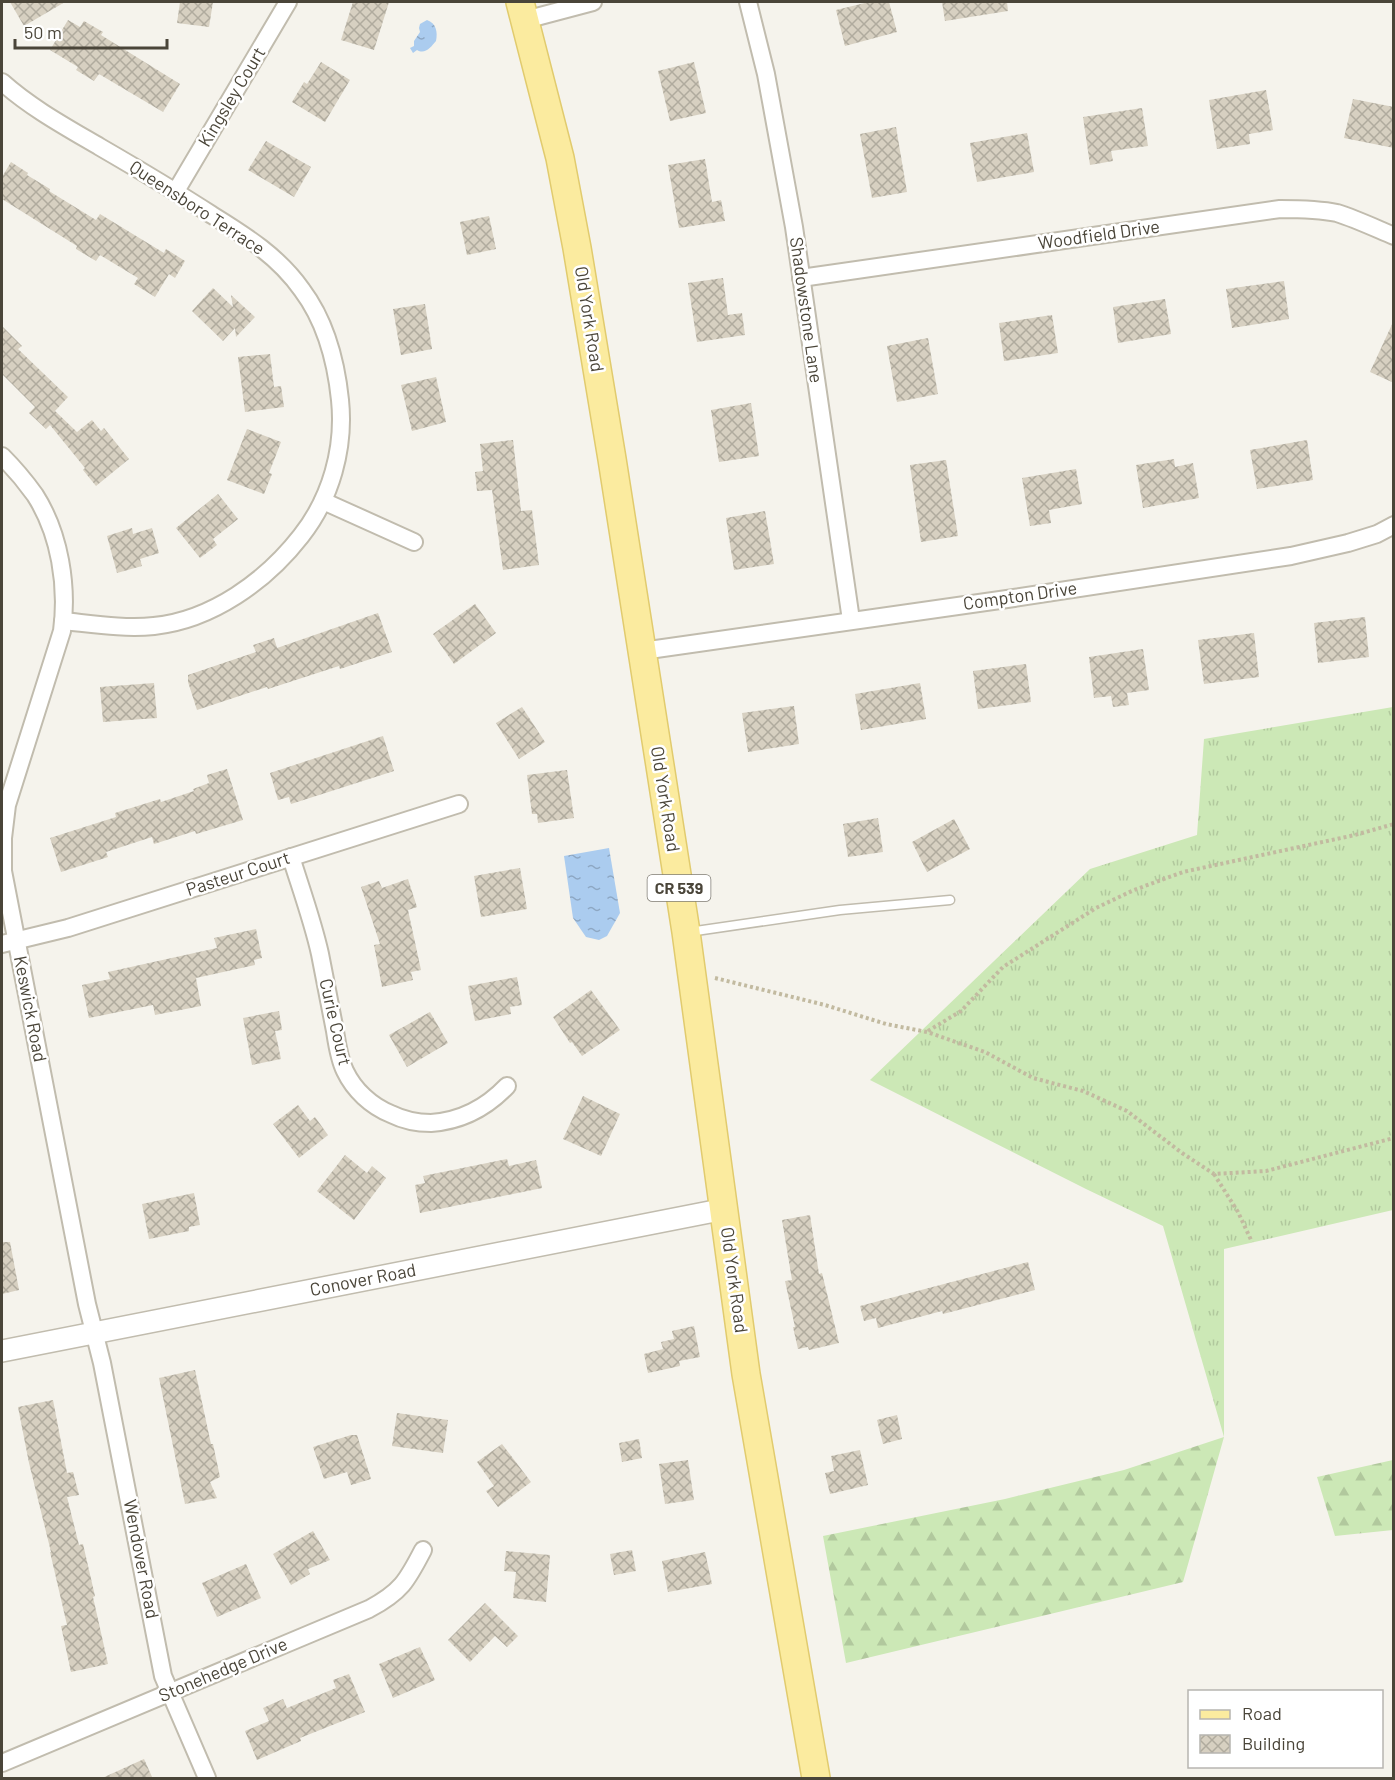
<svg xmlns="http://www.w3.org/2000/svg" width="1395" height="1780" viewBox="0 0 1395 1780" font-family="Barlow,sans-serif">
<defs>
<pattern id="grass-tufts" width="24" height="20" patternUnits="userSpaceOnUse" patternTransform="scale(1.5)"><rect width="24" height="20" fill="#cce8b6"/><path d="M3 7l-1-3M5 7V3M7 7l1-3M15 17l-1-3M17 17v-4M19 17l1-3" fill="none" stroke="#b1c89d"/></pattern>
<pattern id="forest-firs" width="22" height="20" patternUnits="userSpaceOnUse" patternTransform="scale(1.5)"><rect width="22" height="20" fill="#cce8b6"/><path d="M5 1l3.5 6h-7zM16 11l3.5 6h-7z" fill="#b1c89d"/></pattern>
<pattern id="water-ripples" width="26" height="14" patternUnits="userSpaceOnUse" patternTransform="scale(1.5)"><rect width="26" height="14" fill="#abccef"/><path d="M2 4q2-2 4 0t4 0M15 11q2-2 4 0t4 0" fill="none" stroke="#8da7c3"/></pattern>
<pattern id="building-cross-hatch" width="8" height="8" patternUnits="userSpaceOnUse" patternTransform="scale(1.5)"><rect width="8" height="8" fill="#d7d0c1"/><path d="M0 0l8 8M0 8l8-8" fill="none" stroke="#b0ab9e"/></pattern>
</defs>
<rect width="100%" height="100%" fill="#f5f3ec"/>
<path fill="url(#grass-tufts)" d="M1393 707V1210L1224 1249V1437L1163 1226 1086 1189 870 1080 1090 869 1197 835 1204 739Z"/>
<g fill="url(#forest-firs)">
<path d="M1224 1437 1183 1582 846 1663 823 1536 1005 1499 1124 1470Z"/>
<path d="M1393 1460V1530L1335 1536 1317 1477Z"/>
</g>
<g fill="url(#water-ripples)">
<path d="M427 20C436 23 438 32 436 41 431 47 425 55 417 50L413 53 410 48 414 46V41L420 32 419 28 420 24Z"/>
<path d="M609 848 620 913 607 936 599 940 586 937 573 918 564 856Z"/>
</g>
<g fill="url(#building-cross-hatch)">
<path d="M10 2H65L24 26Z"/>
<path d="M180 2H213L209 27 177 23Z"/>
<path d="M353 2H389L374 50 341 40Z"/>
<path d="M869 2H889L897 32 845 46 836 10Z"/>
<path d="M942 2H1007L1008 11 945 21Z"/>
<path d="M68 20 80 27 84 21 103 32 101 35 180 84 163 112 99 74 94 81 76 70 78 67 50 50Z"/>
<path d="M321 62 350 80 325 122 292 102 304 82 307 84Z"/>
<path d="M694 62 706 113 670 121 658 71Z"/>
<path d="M1266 90 1273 130 1249 134 1250 144 1217 149 1209 100Z"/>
<path d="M1353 99 1394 107V148L1344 138Z"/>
<path d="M1142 108 1148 146 1111 151 1113 161 1090 165 1083 117Z"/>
<path d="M896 127 907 192 872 198 860 134Z"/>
<path d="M1027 133 1034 172 977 182 970 143Z"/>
<path d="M266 141 311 167 294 197 248 170Z"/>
<path d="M705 159 712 202 721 200 725 221 679 228 668 165Z"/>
<path d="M11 162 28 173 27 175 50 189 49 191 96 220 100 214 164 253 166 249 185 261 175 278 169 274 155 297 134 284 138 278 100 255 96 261 76 249 77 246 2 199V177Z"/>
<path d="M489 216 496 249 467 255 460 222Z"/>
<path d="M723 278 728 315 742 313 745 335 697 342 688 283Z"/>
<path d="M1284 281 1289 319 1232 328 1226 289Z"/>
<path d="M213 288 233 307 231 295 255 317 236 337 235 328 223 341 192 311Z"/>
<path d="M1165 299 1171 334 1118 343 1113 307Z"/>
<path d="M425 304 432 349 401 355 393 309Z"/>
<path d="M1052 315 1058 353 1004 361 999 323Z"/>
<path d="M1394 320V383L1370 372Z"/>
<path d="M2 326 22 346 18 349 68 397 55 411 77 432 92 420 101 431 104 428 129 459 96 486 83 470 85 468 50 425 46 429 29 413 35 407 2 374Z"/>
<path d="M928 338 938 394 897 402 887 346Z"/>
<path d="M270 354 274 387 281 386 284 407 245 412 238 357Z"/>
<path d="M436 377 446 422 412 431 401 385Z"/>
<path d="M751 403 759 456 719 462 711 410Z"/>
<path d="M247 429 281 442 269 473 272 474 264 494 227 480Z"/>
<path d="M513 440 521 511 532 510 539 565 503 570 492 490 477 491 475 472 483 471 480 444Z"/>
<path d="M1307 440 1313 480 1257 489 1250 450Z"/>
<path d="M1174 459 1175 467 1193 463 1199 498 1143 508 1136 465Z"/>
<path d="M946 460 958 536 921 542 910 465Z"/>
<path d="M1076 469 1082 504 1049 510 1051 523 1030 526 1022 478Z"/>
<path d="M218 494 238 519 213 539 217 545 200 558 176 528Z"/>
<path d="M765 511 774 564 734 570 726 518Z"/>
<path d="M132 528 133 534 152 528 159 553 140 559 142 566 117 573 107 536Z"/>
<path d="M475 604 496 633 454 664 433 634Z"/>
<path d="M378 613 392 652 340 669 339 666 268 689 267 687 197 710 188 682V675L256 652 253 645 274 638 277 648Z"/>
<path d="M1365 617 1369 657 1318 663 1314 623Z"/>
<path d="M1254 633 1259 677 1204 684 1198 640Z"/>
<path d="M1143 649 1149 690 1127 693 1129 705 1113 707 1111 696 1094 698 1089 657Z"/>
<path d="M1026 664 1031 702 978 709 973 671Z"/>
<path d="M154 683 157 718 103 722 100 687Z"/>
<path d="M920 683 926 719 861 730 855 694Z"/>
<path d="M794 706 799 744 748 752 742 713Z"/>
<path d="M522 707 545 742 519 759 496 723Z"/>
<path d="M383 736 394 771 291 804 289 797 278 800 270 773Z"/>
<path d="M227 769 243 820 196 834 195 831 154 844 152 837 106 852 108 857 61 872 50 838 116 817 115 813 160 799 161 802 194 791 193 789 209 783 207 775Z"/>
<path d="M567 770 574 818 538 823 537 814H532L527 775Z"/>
<path d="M878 818 883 852 848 857 843 824Z"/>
<path d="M954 819 970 849 927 872 912 842Z"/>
<path d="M520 868 527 909 481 917 474 876Z"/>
<path d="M408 879 417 907 408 910 421 970 411 972 413 980 382 987 374 945 380 944 361 887 379 881 382 888Z"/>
<path d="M256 929 262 958 254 960 255 965 196 978 201 1006 155 1015 153 1005 89 1018 82 985 110 979 108 972 217 948 214 938Z"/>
<path d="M517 977 522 1005 510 1007 511 1014 475 1021 468 986Z"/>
<path d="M591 990 620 1030 582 1056 572 1042 570 1043 553 1017Z"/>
<path d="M279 1011 282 1030 275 1031 281 1059 252 1065 243 1018Z"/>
<path d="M430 1012 448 1043 407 1067 389 1035Z"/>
<path d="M583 1096 620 1114 601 1156 563 1139Z"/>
<path d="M298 1105 310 1121 315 1117 328 1135 299 1158 273 1124Z"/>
<path d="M345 1155 367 1173 372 1166 386 1178 354 1220 317 1191Z"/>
<path d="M507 1159 509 1166 536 1160 542 1188 420 1213 415 1185 425 1183 423 1176Z"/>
<path d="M194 1193 200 1225 189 1227V1231L149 1239 142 1204Z"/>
<path d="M810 1215 819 1274 822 1273 839 1343 809 1350 808 1347 798 1349 793 1327H795L785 1281 792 1280 782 1220Z"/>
<path d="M2 1242H10L19 1290 2 1294Z"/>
<path d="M1028 1262 1035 1290 943 1314 942 1311 878 1328 876 1318 864 1321 860 1306Z"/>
<path d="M694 1326 700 1357 679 1361 680 1366 648 1373 644 1354 663 1349 661 1342 674 1339 672 1331Z"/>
<path d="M195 1370 211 1444H213L220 1477 210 1482 217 1498 185 1504 159 1378Z"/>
<path d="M53 1400 67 1473 73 1472 79 1495 67 1497 79 1545 83 1544 95 1596 93 1597 108 1664 71 1672 61 1626 67 1625 50 1552H51L29 1463 18 1407Z"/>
<path d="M397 1413 448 1420 443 1453 392 1446Z"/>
<path d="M897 1415 902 1439 883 1444 877 1420Z"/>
<path d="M351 1435H357L371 1479 351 1485 347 1472 324 1479 313 1447Z"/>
<path d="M639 1439 642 1458 622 1462 619 1443Z"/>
<path d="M502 1444 531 1482 498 1507 486 1491 494 1486 477 1462Z"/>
<path d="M860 1450 868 1485 830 1494 825 1473 834 1471 831 1456Z"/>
<path d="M688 1460 694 1500 665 1504 659 1464Z"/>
<path d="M313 1531 330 1560 308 1569 310 1574 291 1585 273 1554Z"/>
<path d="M632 1550 636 1571 614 1575 610 1554Z"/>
<path d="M506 1551 550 1555 546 1602 513 1598 516 1572 504 1571Z"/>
<path d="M705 1552 712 1584 668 1592 662 1561Z"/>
<path d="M246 1564 261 1598 217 1617 202 1583Z"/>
<path d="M485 1603 518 1636 507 1647 495 1636 470 1662 448 1640Z"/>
<path d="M420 1647 435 1680 393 1698 379 1664Z"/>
<path d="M349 1674 365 1712 300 1738 301 1741 257 1760 245 1731 269 1721 263 1708 283 1699 287 1708 336 1688 333 1680Z"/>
<path d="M144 1759 153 1779H100Z"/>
</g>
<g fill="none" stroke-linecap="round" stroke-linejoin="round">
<defs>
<path id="service" d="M689 932 840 910 950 900"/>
<g id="minor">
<path d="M748 2 766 74 794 227 851 620"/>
<path d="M525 20 593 2"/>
<path d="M2 82C31 108 66 127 100 147 138 169 175 191 212 215 246 236 279 257 302 290 326 322 336 361 340 400 345 448 331 498 301 536 266 581 212 620 154 626 124 629 93 624 63 621"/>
<path d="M176 191 288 2"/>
<path d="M801 278 1280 209C1299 209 1318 209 1337 213 1356 219 1375 228 1394 236"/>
<path d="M2 456C14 468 25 481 35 495 60 534 68 586 62 631L7 805 3 838V871L87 1304 102 1363 163 1676 207 1778"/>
<path d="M323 501 414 542"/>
<path d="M642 651 1014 598 1291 556 1348 543 1377 534 1394 525"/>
<path d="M291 857C301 889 313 922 320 954 325 980 330 1005 335 1031 337 1044 339 1059 345 1071 354 1090 371 1106 391 1114 403 1120 417 1123 431 1123 461 1121 486 1108 507 1086"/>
<path d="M2 944 68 928 459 804"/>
<path d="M2 1763 369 1609C401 1592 407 1581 423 1550"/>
</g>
<path id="tertiary" d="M2 1351 725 1209"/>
<path id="primary" d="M520 2 560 158 577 248 612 459 686 932 746 1374 816 1778"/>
</defs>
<use href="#service" stroke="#c1bcae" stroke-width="11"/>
<use href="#minor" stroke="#c1bcae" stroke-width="20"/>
<use href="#tertiary" stroke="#c1bcae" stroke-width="24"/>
<use href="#primary" stroke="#e1cb6e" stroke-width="30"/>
<g stroke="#c2baa0" stroke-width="4" stroke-dasharray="3 3" stroke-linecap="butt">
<path d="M715 978 825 1005 886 1024 927 1032 985 1052 1033 1078 1083 1091 1127 1111 1182 1153 1214 1174 1266 1171 1394 1138"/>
<path d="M928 1031 961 1011 1003 967 1096 908 1134 890 1183 872 1355 835 1394 824"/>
<path d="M1214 1174 1238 1212 1252 1242"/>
</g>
<use href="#service" stroke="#fff" stroke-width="8"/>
<use href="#minor" stroke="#fff" stroke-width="16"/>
<use href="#tertiary" stroke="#fff" stroke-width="21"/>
<use href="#primary" stroke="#fbeb9f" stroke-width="27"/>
</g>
<g text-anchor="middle" stroke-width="5" stroke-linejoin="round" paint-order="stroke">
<rect fill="#fff" stroke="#807d74" stroke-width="1.5" x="647.5" y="875" width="63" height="26" rx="4.5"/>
<g font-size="16" font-weight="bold" fill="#4a4539">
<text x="679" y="894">CR 539</text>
</g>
<g font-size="18" fill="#4a4539" stroke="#fff">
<text transform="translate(232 97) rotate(-59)" y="6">Kingsley Court</text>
<text transform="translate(197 208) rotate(33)" y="6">Queensboro Terrace</text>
<text transform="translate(1099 235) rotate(-8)" y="6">Woodfield Drive</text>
<text transform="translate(806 310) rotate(82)" y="6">Shadowstone Lane</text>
<text transform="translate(589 319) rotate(81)" y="6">Old York Road</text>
<text transform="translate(1020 596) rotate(-8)" y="6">Compton Drive</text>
<text transform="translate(665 799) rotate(81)" y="6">Old York Road</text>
<text transform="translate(238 874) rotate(-18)" y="6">Pasteur Court</text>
<text transform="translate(30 1009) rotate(79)" y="6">Keswick Road</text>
<text transform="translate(335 1022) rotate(77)" y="6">Curie Court</text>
<text transform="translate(363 1280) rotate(-11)" y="6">Conover Road</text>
<text transform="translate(734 1280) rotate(82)" y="6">Old York Road</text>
<text transform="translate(141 1559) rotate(79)" y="6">Wendover Road</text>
<text transform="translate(223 1670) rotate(-23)" y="6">Stonehedge Drive</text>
</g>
</g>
<rect width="1395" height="1780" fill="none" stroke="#4a4539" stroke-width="6"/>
<rect x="1188" y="1690" width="195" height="78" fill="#ffffff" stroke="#b7b5b0" stroke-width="1.5"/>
<rect x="1200" y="1710" width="30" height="9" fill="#fbeb9f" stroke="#b7b5b0" stroke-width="1.5"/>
<text x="1242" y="1720" font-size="18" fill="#4a4539">Road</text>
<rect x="1200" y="1735" width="30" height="18" fill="url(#building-cross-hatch)" stroke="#b7b5b0" stroke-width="1.5"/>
<text x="1242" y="1750" font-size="18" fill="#4a4539">Building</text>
<path d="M15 39v9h152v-9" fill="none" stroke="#4a4539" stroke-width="3"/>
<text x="24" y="39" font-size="18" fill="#4a4539" stroke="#ffffff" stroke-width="4.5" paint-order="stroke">50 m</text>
</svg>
